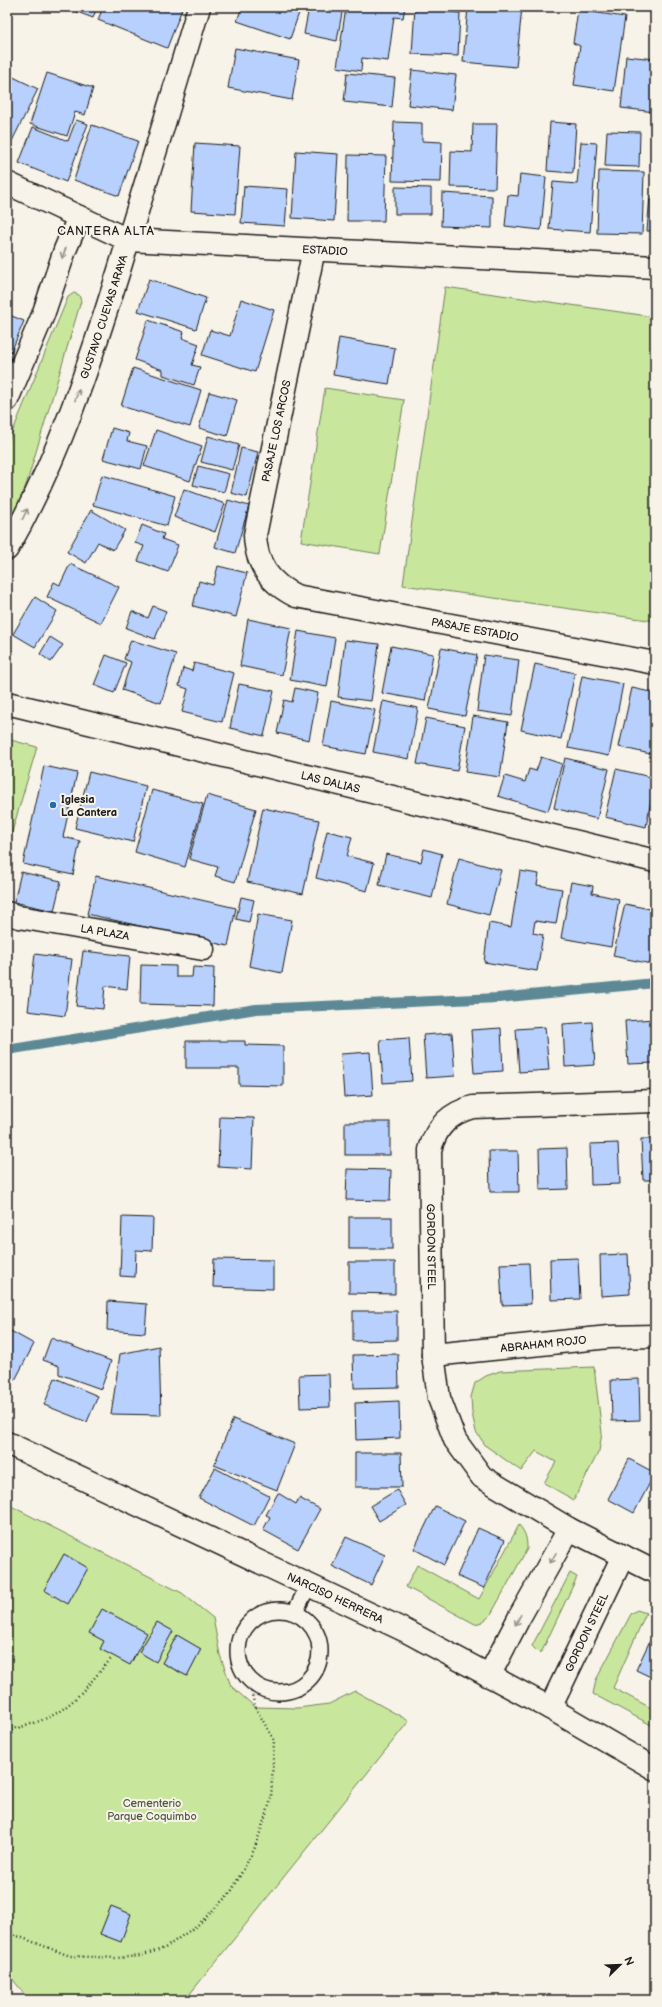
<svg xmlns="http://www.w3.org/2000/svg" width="662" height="2007" viewBox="0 0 662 2007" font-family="'Balsamiq Sans',sans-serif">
<rect width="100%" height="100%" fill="#f7f3e8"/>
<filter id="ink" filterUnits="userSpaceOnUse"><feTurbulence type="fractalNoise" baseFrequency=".025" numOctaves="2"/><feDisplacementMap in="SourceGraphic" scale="8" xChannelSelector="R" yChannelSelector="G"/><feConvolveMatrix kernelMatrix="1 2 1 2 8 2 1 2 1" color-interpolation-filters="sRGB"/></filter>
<g filter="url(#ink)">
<g fill="#c9e69d" stroke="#72815c">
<path d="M445 287 655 317V621L403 585Z"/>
<path d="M74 293 79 295 81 301 27 482 17 510 7 528V445L68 297Z"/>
<path d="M325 388 404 400 380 554 301 541Z"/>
<path d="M7 739 37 747 7 849Z"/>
<path d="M594 1367 602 1433 599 1451 574 1500 544 1483 556 1462 536 1451 521 1471 486 1446 476 1432 472 1413 471 1397 475 1383 486 1376 500 1371Z"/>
<path d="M7 1504 182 1593 213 1618 220 1655 231 1686 255 1707 298 1708 329 1704 355 1691 409 1721 185 2000H29L7 1972Z"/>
<path d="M519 1525C526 1533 527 1539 527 1549L490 1616 482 1622 475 1624 406 1587 417 1565 479 1599Z"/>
<path d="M570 1573 577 1577 542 1651 539 1653 532 1646Z"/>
<path d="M637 1610 646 1613 613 1688 655 1710V1727L593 1694 596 1680 631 1614Z"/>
</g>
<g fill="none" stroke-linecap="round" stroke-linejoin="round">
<path stroke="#5c8995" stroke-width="10" d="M7 1050 256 1009 498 998 655 983"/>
</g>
<g fill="#b7d0fe" stroke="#1c1c1c">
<path d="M64 7H97L93 18Z"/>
<path d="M103 7 114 9 115 7H176L182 9 167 48 98 20Z"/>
<path d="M242 7H301L290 39 237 21Z"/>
<path d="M309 7H343L337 41 304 34Z"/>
<path d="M346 7H405L403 18 394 17 388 61 362 58 361 71 337 67Z"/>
<path d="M415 7H447L446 12 460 13 458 56 412 54Z"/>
<path d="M468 7H522L516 67 463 62Z"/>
<path d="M578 10 625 17 614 91 574 85 580 46 573 43Z"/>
<path d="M235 48 299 60 292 100 228 88Z"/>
<path d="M626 56 655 59V112L621 108Z"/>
<path d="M412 70 456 75 452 110 408 105Z"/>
<path d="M47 73 93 88 85 115 75 112 67 136 30 124Z"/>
<path d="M347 73 395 78 392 107 344 102Z"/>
<path d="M7 74 38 89 9 147 7 146Z"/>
<path d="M76 120 88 124 66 182 19 163 33 127 68 141Z"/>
<path d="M394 122 422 123V141L442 142 441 182 392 181Z"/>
<path d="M550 122 576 124 573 173 547 171Z"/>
<path d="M473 124H497L495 188 450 187 451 151 472 152Z"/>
<path d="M92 125 138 141 119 196 74 180Z"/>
<path d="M607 131 640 132 639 167 605 166Z"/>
<path d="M581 142 597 143 590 232 549 229 553 182 577 184Z"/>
<path d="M195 143 240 146 235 214 191 211Z"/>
<path d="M296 151 338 154 334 221 292 218Z"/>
<path d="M348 155 386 156 384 221H347Z"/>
<path d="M599 171 644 172 642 234 597 233Z"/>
<path d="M520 174 546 177 541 230 505 226 508 195 518 196Z"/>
<path d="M244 186 288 189 285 226 241 223Z"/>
<path d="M395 187 431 188V214H395Z"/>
<path d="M442 193 492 196V228L441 226Z"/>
<path d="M650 196H655V231H647Z"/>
<path d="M149 279 206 298 196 329 138 311Z"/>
<path d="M241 299 274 310 255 372 202 355 210 330 230 336Z"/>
<path d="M7 314 24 321 7 362Z"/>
<path d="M148 320 184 332 182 338 199 344 192 365 200 367 194 385 163 375V370L135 360Z"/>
<path d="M339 338 395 348 389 384 333 375Z"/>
<path d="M133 368 201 390 190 427 121 406Z"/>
<path d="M209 392 237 400 227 436 199 428Z"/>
<path d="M112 428 129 433 127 441 147 446 141 469 103 459Z"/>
<path d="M156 430 202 446 190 481 144 466Z"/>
<path d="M208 436 239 445 232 470 201 462Z"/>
<path d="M241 448 258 452 247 497 231 493Z"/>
<path d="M198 466 229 474 224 492 193 485Z"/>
<path d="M102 475 175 496 167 526 93 505Z"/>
<path d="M184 489 225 504 215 532 174 517Z"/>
<path d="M228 500 249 506 235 553 215 547Z"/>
<path d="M91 510 125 530 113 550 98 542 86 563 67 552Z"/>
<path d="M142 525 164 534 162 539 178 545 168 572 138 561 144 546 135 543Z"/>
<path d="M70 564 119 587 101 623 47 597 54 582 60 585Z"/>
<path d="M218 566 247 573 236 617 193 606 199 581 213 585Z"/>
<path d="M35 597 57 611 35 647 13 634Z"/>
<path d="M153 606 166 611 155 639 126 628 132 611 148 618Z"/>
<path d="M248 619 291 628 282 675 240 666Z"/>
<path d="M298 631 335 638 327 687 290 680Z"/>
<path d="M50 637 63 645 51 662 40 654Z"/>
<path d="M131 640 176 654 161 703 122 690 131 662 124 659Z"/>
<path d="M345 640 379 644 371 701 338 697Z"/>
<path d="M391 646 433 654 425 701 382 693Z"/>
<path d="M441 648 477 655 465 716 429 709Z"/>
<path d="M106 655 126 663 114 693 94 685Z"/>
<path d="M484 655 519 660 512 716 477 711Z"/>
<path d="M194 663 234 673 222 722 182 712 188 689 179 686 183 668 192 671Z"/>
<path d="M535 664 575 673 561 739 521 730Z"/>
<path d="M582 676 623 684 609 756 568 748Z"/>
<path d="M239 684 274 691 264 736 230 728Z"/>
<path d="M295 688 318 693 309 740 277 733 284 700 292 702Z"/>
<path d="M632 688 655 693V755L619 747Z"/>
<path d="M331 701 375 710 366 754 323 746Z"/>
<path d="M383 701 418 708 409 759 373 752Z"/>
<path d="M473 716 508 722 500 777 465 772Z"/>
<path d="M426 718 465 726 457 771 417 764Z"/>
<path d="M541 757 562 764 548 811 498 796 505 776 525 782 529 769 536 771Z"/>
<path d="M565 758 609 769 597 819 554 808Z"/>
<path d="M44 766 77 773 63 837 80 841 73 875 23 864Z"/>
<path d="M616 769 655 778 646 827 605 817Z"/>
<path d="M89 772 146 786 133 842 75 828Z"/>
<path d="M152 790 203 804 185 867 135 852Z"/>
<path d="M207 795 256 809 235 882 215 876 218 867 189 859Z"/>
<path d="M263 808 319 820 303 894 247 882Z"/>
<path d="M327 831 352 837 347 856 374 863 367 891 316 878Z"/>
<path d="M424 849 442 854 432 898 379 885 386 854 421 862Z"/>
<path d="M459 858 501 870 489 915 447 904Z"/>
<path d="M520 871 539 874 537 885 562 889 556 924 535 921 533 933 543 935 537 971 484 962 489 923 511 927Z"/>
<path d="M21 872 61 881 54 911 14 902Z"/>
<path d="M96 876 236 908 228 946 87 914Z"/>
<path d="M571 882 593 886 592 893 619 899 611 947 561 938Z"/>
<path d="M241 897 254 900 249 922 236 919Z"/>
<path d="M625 904 655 910V944L651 964 613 956Z"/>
<path d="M258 914 292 920 282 973 249 966Z"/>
<path d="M83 951 130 956 127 989 105 986 103 1009 76 1006Z"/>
<path d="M35 954 72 959 65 1016 28 1011Z"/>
<path d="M141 965 176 966V977H192L193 967 214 968 213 1006 140 1004Z"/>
<path d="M655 1019V1063L628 1064 625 1021Z"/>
<path d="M592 1022 595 1065 565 1067 563 1024Z"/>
<path d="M545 1027 549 1070 519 1072 516 1029Z"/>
<path d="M501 1028 503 1071 474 1073 471 1030Z"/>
<path d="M452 1033 455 1076 426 1078 423 1035Z"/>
<path d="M409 1038 412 1081 383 1083 380 1040Z"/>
<path d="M186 1041H245V1045L283 1046V1086L239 1085V1068H186Z"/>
<path d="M370 1052 373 1095 344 1097 341 1054Z"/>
<path d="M220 1117 254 1118 252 1169 218 1167Z"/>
<rect x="345" y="1122" width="45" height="33"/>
<path d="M641 1139H655V1180H643Z"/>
<path d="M618 1143 620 1184 591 1185 590 1144Z"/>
<path d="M567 1148 568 1189 540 1190 539 1149Z"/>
<path d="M489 1151H518L519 1192H490Z"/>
<path d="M347 1169 391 1170 390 1201 346 1200Z"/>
<path d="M122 1217 153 1218 152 1251 136 1250 135 1277 120 1276Z"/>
<rect x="349" y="1217" width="43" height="32"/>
<path d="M651 1252H655V1293H652Z"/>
<path d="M628 1254 630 1294 601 1296 600 1255Z"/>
<path d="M578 1258 580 1299 551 1300 550 1259Z"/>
<path d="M214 1259 273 1260V1289L213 1287Z"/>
<path d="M349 1262H395V1294L349 1293Z"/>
<path d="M529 1263 531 1304 502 1305 500 1264Z"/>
<path d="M108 1301 147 1304 145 1333 107 1330Z"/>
<path d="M353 1311H397V1340L353 1341Z"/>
<path d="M7 1329 34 1344 15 1380 7 1376Z"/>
<path d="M51 1338 111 1361 101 1389 59 1374V1366L43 1360Z"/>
<path d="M159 1346 161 1415 111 1414 120 1354Z"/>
<path d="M398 1354 399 1387 354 1388 353 1355Z"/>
<path d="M329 1374 330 1407 300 1408 299 1375Z"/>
<path d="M55 1378 98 1396 87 1422 44 1405Z"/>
<path d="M639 1379 640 1420 612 1421 611 1380Z"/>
<path d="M399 1401 400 1438 356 1440 355 1403Z"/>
<path d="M233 1419 295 1444 277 1490 214 1465Z"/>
<path d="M355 1453H401L402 1487H355Z"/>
<path d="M629 1459 655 1473 634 1513 608 1499Z"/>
<path d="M215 1468 269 1496 254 1526 199 1498Z"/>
<path d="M397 1490 406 1505 379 1521 370 1506Z"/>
<path d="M278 1493 296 1504 299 1498 320 1509 298 1549 263 1530 270 1517 266 1515Z"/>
<path d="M435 1506 465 1521 444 1565 414 1549Z"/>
<path d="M478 1528 505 1540 484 1588 457 1576Z"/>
<path d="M346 1537 385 1555 371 1585 332 1566Z"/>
<path d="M64 1554 88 1568 68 1604 44 1590Z"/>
<path d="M102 1609 147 1633 130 1665 100 1649 104 1641 89 1633Z"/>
<path d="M157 1622 173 1631 156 1662 139 1652Z"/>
<path d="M655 1630V1679L636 1670Z"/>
<path d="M177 1635 201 1649 187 1676 162 1663Z"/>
<path d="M111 1906 131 1914 121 1942 100 1934Z"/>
</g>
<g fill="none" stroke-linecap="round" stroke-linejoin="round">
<defs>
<g id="lane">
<circle cx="279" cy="1651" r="41"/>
<path d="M295 1612 308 1586"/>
</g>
<g id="street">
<path id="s1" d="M7 183 128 240 655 267"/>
<path id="s2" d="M314 249 255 535C256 564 269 583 296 596L655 663"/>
<path d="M7 400 43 315 65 250 79 217"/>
<path id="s3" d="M7 549C58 461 90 363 120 267 147 180 173 94 199 7"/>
<path id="s4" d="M7 703 655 861"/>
<path id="s5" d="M7 913 19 917 203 949"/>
<path id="s6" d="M655 1101 473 1107C450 1113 436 1126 430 1150L433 1355 439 1398 455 1440 482 1477 569 1529 655 1572"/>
<path id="s7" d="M433 1355 609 1337 655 1336"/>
<path d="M489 1676 519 1618 569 1529"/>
<path id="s8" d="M550 1708 623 1556"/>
</g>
<g id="secondary">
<path id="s9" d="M7 1443 406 1631 550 1708 655 1769"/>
</g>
</defs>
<use href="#lane" stroke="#1c1c1c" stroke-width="18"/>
<use href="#street" stroke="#1c1c1c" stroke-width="25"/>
<use href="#secondary" stroke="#1c1c1c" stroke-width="25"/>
<g stroke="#1c1c1c" stroke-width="2.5" stroke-dasharray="1 3" stroke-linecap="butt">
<path d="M7 1730C22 1727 37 1723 51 1716 76 1704 93 1678 111 1659"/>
<path d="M7 1932 70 1956 117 1958 140 1956 165 1948 199 1924 231 1892 254 1850 271 1800 274 1740 255 1707 249 1680"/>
</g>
<use href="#lane" stroke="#f7f3e8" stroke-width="15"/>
<use href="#street" stroke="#f7f3e8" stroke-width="22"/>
<use href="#secondary" stroke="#f7f3e8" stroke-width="22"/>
</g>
<defs><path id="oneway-shaft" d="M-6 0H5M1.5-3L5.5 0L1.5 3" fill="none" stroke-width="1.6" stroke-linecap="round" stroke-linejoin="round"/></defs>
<g stroke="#94928c">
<use href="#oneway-shaft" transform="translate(64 253) rotate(110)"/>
<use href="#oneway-shaft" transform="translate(77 395) rotate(-70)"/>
<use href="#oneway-shaft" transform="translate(25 514) rotate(-64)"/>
<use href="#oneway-shaft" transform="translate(553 1558) rotate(120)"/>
<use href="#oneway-shaft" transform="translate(518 1620) rotate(118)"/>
</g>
</g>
<circle fill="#1f6fb2" stroke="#f7f3e8" stroke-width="1.5" cx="53" cy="805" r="4"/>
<g text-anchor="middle" stroke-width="4" stroke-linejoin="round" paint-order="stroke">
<g font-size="11" fill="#1c1c1c" stroke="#f7f3e8">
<text dy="4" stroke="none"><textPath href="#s1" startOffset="331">ESTADIO</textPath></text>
<text dy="4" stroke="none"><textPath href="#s3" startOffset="252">GUSTAVO CUEVAS ARAYA</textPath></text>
<text transform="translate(276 431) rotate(-78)" y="4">PASAJE LOS ARCOS</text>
<text dy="4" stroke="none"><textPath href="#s2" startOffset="552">PASAJE ESTADIO</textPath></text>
<text dy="4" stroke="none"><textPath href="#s4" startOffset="333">LAS DALIAS</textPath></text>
<text dy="4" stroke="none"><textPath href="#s5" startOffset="100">LA PLAZA</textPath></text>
<text dy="4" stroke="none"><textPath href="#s6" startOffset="343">GORDON STEEL</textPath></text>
<text dy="4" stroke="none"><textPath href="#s7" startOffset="111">ABRAHAM ROJO</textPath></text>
<text dy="4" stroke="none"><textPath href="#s9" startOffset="363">NARCISO HERRERA</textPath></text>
<text dy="4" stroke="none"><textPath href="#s8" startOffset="84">GORDON STEEL</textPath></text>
</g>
<g font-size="11" font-weight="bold" fill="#1c1c1c" stroke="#f7f3e8" text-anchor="start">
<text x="61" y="803">Iglesia<tspan x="61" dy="13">La Cantera</tspan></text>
</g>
<g font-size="11" fill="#505943" stroke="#f7f3e8">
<text x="152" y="1807">Cementerio<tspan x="152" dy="13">Parque Coquimbo</tspan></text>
</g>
<g font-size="12" letter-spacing="1" fill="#1c1c1c" stroke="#f7f3e8">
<text x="106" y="235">CANTERA ALTA</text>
</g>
</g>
<rect width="662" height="2007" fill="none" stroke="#f7f3e8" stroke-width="24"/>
<rect x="12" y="12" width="638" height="1983" fill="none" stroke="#1c1c1c" stroke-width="1.5" filter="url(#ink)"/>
<g transform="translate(620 1965) rotate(67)" stroke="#f7f3e8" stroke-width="3" paint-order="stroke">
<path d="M0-3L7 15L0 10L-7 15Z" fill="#1c1c1c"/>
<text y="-6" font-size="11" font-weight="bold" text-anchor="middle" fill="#1c1c1c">N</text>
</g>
</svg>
